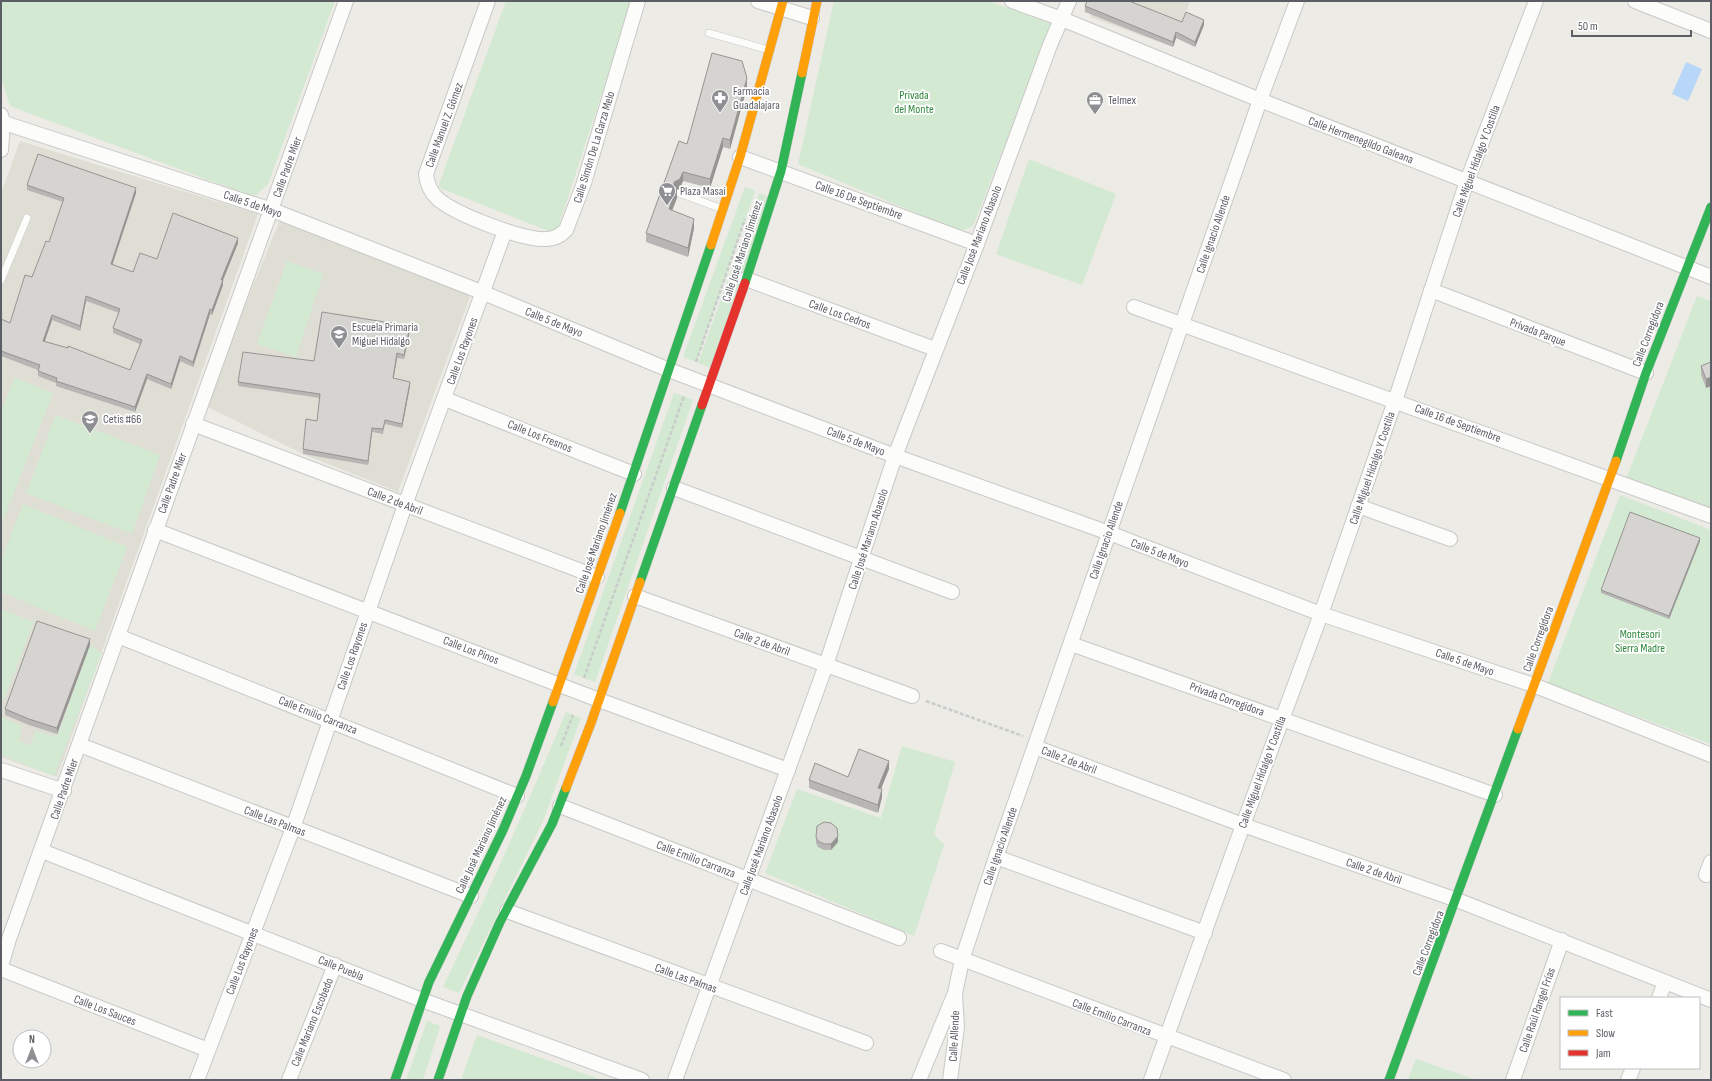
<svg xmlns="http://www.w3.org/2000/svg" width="1712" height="1081" viewBox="0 0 1712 1081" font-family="'Sofia Sans Condensed',sans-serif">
<rect width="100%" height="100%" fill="#ecebe6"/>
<g fill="#dfded5">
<path d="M1095 1H1190L1173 47 1090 17Z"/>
<path d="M20 141 258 214 57 777 1 757V194Z"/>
<path d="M280 220 471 294 398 492 303 454 204 405Z"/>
</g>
<g fill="#d3e9d2">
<path d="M1 1H335L268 184 254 197 10 106 1 77Z"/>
<path d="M506 1H632L556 234 438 187Z"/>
<path d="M834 1H988L1052 24 973 226 960 231 798 164Z"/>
<path d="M1029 159 1116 194 1082 285 996 254Z"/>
<path d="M745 187 755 191 696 362 683 357Z"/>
<path d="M759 193 769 197 711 368 698 363Z"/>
<path d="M287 261 323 274 296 357 257 344Z"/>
<path d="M1697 296 1711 301V371L1706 388 1711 386V509L1627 477Z"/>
<path d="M15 378 53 393 1 526V411Z"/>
<path d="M674 393 684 396 680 408 684 396 693 400 595 682 574 674Z"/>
<path d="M56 415 160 455 132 534 26 493Z"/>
<path d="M1620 495 1711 530V744L1548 683Z"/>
<path d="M23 504 127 547 95 631 1 592V560Z"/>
<path d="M1 609 34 622 1 706Z"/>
<path d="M90 645 102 653 54 776 1 755V717L22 726 19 740 30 746 36 731 57 737Z"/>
<path d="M566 712 581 718 543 821 459 993 443 987C487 896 527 805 566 712Z"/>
<path d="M902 746 955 762 934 834 944 845 914 936 765 873 797 789 881 818Z"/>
<path d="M427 1021 440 1026 423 1080H406Z"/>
<path d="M477 1035 602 1080H461Z"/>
<path d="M1416 1059 1476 1080H1408Z"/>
</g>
<path fill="#b8d6f8" d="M1686 62 1702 69 1688 101 1672 94Z"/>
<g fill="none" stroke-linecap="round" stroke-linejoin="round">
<defs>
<g id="lane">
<path d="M709 33 769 50"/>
<path d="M679 193 722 209"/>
<path d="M1 280 27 218"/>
</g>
<g id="street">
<path d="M488 1 426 174C427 184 430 192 438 199 455 214 524 241 547 239 555 239 561 235 566 230L584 183 638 1"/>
<path d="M758 1 812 18"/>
<path d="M1012 1 1062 19 1260 100 1711 277"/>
<path d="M1635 1 1711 31"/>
<path d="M1 115 3 122 1 150"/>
<path d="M1 122 272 210 484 293 669 370 895 456 1109 533 1321 614 1533 685 1711 755"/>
<path d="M740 157 977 244"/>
<path d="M746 279 935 349"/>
<path d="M1431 290 1646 373"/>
<path d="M1134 307 1711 516"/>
<path d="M445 399 634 474"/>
<path d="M193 424 597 577"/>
<path d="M674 488 952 592"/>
<path d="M1358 506 1450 539"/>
<path d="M155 530 599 700 788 770"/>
<path d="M635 596 912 696"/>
<path d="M118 636 517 796"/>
<path d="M1071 644 1495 795"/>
<path d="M80 745 471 896"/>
<path d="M1035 747 1243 825 1457 900 1711 1000"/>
<path d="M1 770 64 791"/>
<path d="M560 806 899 938"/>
<path d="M42 851 422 1000 642 1080"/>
<path d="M996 857 1205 933"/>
<path d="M1706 875 1711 862"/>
<path d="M507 911 866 1043"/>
<path d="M941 951 1284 1080"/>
<path d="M1 966 9 939 346 1"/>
<path d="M1 969 208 1050"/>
<path d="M1659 998 1665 982"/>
<path d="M197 1080 293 828 405 505 505 231"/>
<path d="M289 1080 335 965"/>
<path d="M675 1080 826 665 895 456 977 244 1050 45 1069 1"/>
<path d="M919 1080 955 993 962 960 996 857 1260 100 1297 1"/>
<path d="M950 1080 957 1027 955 995"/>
<path d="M1151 1080 1243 825 1321 614 1395 401 1467 181 1536 1"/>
<path d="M1513 1080 1562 940"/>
<path d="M1628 1080 1633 1068"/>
</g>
<g id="fast">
<path d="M745 283 781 171 802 73"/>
<path d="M1616 461 1646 373 1711 207"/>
<path d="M620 513 711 245"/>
<path d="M640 582 702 405"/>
<path d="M395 1080 429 982 503 830 526 776 553 702"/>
<path d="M438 1080 467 996 500 922 552 824 566 788"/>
<path d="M1389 1080 1518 729"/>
</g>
<g id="slow">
<path d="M802 73 817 1"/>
<path d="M711 245 740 157 783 1"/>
<path d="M553 702 620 513"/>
<path d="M1518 729 1616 461"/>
<path d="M566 788 591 723 640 582"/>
</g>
<path id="jam" d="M702 405 745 283"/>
</defs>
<use href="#lane" stroke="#c8c8c6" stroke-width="8"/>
<use href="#street" stroke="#c8c8c6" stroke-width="16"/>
<use href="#fast" stroke="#c8c8c8" stroke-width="10"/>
<use href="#slow" stroke="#c8c8c8" stroke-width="10"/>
<use href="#jam" stroke="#c8c8c8" stroke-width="10"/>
<g stroke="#c8ccca" stroke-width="2.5" stroke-dasharray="4 2" stroke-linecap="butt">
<path d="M696 362 745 219"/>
<path d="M584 678 684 396"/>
<path d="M926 701 1023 736"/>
<path d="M561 746 573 715"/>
</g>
<use href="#lane" stroke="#fcfcfb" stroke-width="7"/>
<use href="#street" stroke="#fcfcfb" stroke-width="14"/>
<use href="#fast" stroke="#30b455" stroke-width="9"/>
<use href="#slow" stroke="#ff9f0a" stroke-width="9"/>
<use href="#jam" stroke="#e5322d" stroke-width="9"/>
</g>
<g fill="#b7b6b4" fill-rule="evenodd">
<path d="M1085 6 1182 22 1204 25 1195 47 1176 38 1173 47 1085 12Z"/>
<path d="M747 87 730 149 723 147 710 188 683 181 680 188 677 190V198L672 211 694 228 688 257 646 242V233L687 144Z"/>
<path d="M27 185 136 193 112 264 133 272 157 259 238 243 223 280V285L212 315 210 314 193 367 180 361 171 389 147 379 135 412 56 386V383L38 376V370L1 356V319L10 323 49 242 63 202 27 190ZM86 301 119 313 113 328V333L140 344 130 370 45 341 52 320 80 331Z"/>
<path d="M410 330 404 359 397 358 393 378 410 386 402 428 385 424 383 434 372 432 368 465 303 454V449L317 421 320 398 238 386V382L314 361Z"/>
<path d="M1711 362V386L1706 388 1701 375V366Z"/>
<path d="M1700 541 1669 619 1601 593V590Z"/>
<path d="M90 645 57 734 29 725 5 715V709Z"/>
<path d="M889 769 881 789 882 797 878 813 809 788V780L848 777Z"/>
<path d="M816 837 838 842 831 850H824L818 847 816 843Z"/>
</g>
<g fill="#959492">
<path d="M1204 20V25L1195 47V42Z"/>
<path d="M1176 32V38L1173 47V42Z"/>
<path d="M747 78V87L730 149V140Z"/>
<path d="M723 138V147L710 188V179Z"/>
<path d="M683 172V181L680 188 677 190V198L669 218V209L674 182Z"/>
<path d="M136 188V193L111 269V264Z"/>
<path d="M694 219V228L688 257V248Z"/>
<path d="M238 238V243L221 285V280Z"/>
<path d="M223 280V285L212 315V310Z"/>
<path d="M86 296V301L80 331V326Z"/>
<path d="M210 309V314L193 367V362Z"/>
<path d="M52 315V320L43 346V341Z"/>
<path d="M410 326V330L404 359V355Z"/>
<path d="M397 353V358L393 382V378Z"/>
<path d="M180 356V361L171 389V384Z"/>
<path d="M147 374V379L135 412V407Z"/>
<path d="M1711 377V386L1706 388V379Z"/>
<path d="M410 382V386L402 428V424Z"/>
<path d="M372 428V432L368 465V461Z"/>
<path d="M1700 538V541L1669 619V616Z"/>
<path d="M90 639V645L57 734V728Z"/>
<path d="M889 761V769L878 796V788Z"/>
<path d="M882 789V797L878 813V805Z"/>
<path d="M838 836V842L831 850V844Z"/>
</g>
<g fill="#d5d4d1" stroke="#959492" fill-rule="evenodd">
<path d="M1087 1H1129L1182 22 1186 12 1204 20 1195 42 1176 32 1173 42 1085 6Z"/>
<path d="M712 53 742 61 747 78 730 140 723 138 710 179 683 172 680 179 674 182V185L677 188 669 209 694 219 688 248 646 233 679 141 687 144Z"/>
<path d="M38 154 136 188 111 264 133 272 140 253 157 259 173 213 238 238 221 280H223L212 310 210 309 193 362 180 356 171 384 147 374 135 407 56 381 57 378 38 371 40 365 1 351V319L10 323 25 275 32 277 46 241 49 242 64 198 27 185ZM86 296 120 309 113 328 142 340 130 370 68 346V348L43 341 52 315 80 326Z"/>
<path d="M322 312 410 326 404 355 397 353 393 378 410 382 402 424 385 420 383 429 372 428 368 461 303 449 306 419 317 421 320 394 238 382 243 352 314 361Z"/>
<path d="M1711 362V377L1706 379 1701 366Z"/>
<path d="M1630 512 1700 538 1669 616 1601 590Z"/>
<path d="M37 621 90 639 57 728 29 719 5 709Z"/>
<path d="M859 749 889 761 878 788 882 789 878 805 809 780 815 763 848 777Z"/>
<path d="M824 822 831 823 837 828 838 836 831 844H824L818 841 816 837 817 826Z"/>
</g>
<defs>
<symbol id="pharmacy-pin" viewBox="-11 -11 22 30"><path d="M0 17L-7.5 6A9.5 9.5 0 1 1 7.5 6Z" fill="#8e8f92" stroke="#fff"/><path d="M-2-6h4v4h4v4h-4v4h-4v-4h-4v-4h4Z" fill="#fff"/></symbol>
<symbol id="office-pin" viewBox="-11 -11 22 30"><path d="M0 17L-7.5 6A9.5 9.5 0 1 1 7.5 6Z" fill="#8e8f92" stroke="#fff"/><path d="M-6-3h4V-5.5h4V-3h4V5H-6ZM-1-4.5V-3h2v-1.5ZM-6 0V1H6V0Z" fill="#fff"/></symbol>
<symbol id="supermarket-pin" viewBox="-11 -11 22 30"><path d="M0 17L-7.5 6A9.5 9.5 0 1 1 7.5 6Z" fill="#8e8f92" stroke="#fff"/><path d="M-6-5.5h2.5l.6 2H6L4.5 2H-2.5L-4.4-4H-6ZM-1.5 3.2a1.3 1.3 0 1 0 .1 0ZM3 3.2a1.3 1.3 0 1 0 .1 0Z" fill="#fff"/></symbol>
<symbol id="school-pin" viewBox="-11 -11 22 30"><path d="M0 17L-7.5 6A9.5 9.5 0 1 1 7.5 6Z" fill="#8e8f92" stroke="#fff"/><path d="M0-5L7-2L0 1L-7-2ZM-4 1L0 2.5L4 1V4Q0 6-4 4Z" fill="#fff"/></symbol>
</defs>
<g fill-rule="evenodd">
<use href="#pharmacy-pin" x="710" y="88" width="20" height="27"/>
<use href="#office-pin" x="1085" y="90" width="20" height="27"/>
<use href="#supermarket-pin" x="657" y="181" width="20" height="27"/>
<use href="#school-pin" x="329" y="324" width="20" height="27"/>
<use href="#school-pin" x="80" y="409" width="20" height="27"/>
</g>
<g text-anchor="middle" stroke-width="3.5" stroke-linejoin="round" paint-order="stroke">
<g font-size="12" fill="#5b5e64" stroke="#fff" text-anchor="start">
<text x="733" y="95">Farmacia<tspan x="733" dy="14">Guadalajara</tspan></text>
<text x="1108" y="104">Telmex</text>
<text x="680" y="195">Plaza Masai</text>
<text x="352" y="331">Escuela Primaria<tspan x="352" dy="14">Miguel Hidalgo</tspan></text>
<text x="103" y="423">Cetis #66</text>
</g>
<g font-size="12" fill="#30863d" stroke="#fff">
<text x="914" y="99">Privada<tspan x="914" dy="14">del Monte</tspan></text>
<text x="1640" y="638">Montesori<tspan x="1640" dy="14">Sierra Madre</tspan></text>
</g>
<g font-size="12" fill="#5b5e64" stroke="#fff">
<text transform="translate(444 125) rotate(-70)" y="4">Calle Manuel Z. Gómez</text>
<text transform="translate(1361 140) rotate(21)" y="4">Calle Hermenegildo Galeana</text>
<text transform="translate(594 147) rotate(-73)" y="4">Calle Simón De La Garza Melo</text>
<text transform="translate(1476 161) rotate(-70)" y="4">Calle Miguel Hidalgo Y Costilla</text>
<text transform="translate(287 167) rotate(-70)" y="4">Calle Padre Mier</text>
<text transform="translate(859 200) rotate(20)" y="4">Calle 16 De Septiembre</text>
<text transform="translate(253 204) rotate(19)" y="4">Calle 5 de Mayo</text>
<text transform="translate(1213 234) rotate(-71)" y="4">Calle Ignacio Allende</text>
<text transform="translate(979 235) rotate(-69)" y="4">Calle José Mariano Abasolo</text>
<text transform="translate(742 251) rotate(-72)" y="4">Calle José Mariano Jiménez</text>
<text transform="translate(840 314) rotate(20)" y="4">Calle Los Cedros</text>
<text transform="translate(554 322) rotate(22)" y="4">Calle 5 de Mayo</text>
<text transform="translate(1538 332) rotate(21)" y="4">Privada Parque</text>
<text transform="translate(1648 334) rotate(-69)" y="4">Calle Corregidora</text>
<text transform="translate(462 351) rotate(-70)" y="4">Calle Los Rayones</text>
<text transform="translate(1458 423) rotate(20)" y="4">Calle 16 de Septiembre</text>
<text transform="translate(540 436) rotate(22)" y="4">Calle Los Fresnos</text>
<text transform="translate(856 441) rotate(21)" y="4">Calle 5 de Mayo</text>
<text transform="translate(1372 468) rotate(-71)" y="4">Calle Miguel Hidalgo Y Costilla</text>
<text transform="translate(172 483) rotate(-70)" y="4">Calle Padre Mier</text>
<text transform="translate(395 501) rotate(21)" y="4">Calle 2 de Abril</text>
<text transform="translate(868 539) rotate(-72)" y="4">Calle José Mariano Abasolo</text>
<text transform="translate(1106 540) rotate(-71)" y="4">Calle Ignacio Allende</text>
<text transform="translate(596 543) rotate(-71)" y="4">Calle José Mariano Jiménez</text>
<text transform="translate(1160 553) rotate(21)" y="4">Calle 5 de Mayo</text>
<text transform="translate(1538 639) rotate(-70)" y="4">Calle Corregidora</text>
<text transform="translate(762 642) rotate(20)" y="4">Calle 2 de Abril</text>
<text transform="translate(471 650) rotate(21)" y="4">Calle Los Pinos</text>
<text transform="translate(352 656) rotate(-71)" y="4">Calle Los Rayones</text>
<text transform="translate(1465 662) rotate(19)" y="4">Calle 5 de Mayo</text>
<text transform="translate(1227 699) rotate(20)" y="4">Privada Corregidora</text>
<text transform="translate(318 715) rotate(22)" y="4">Calle Emilio Carranza</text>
<text transform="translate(1069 760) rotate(21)" y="4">Calle 2 de Abril</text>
<text transform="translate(1262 772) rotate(-70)" y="4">Calle Miguel Hidalgo Y Costilla</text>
<text transform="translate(64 789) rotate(-71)" y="4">Calle Padre Mier</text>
<text transform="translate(275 821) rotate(21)" y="4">Calle Las Palmas</text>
<text transform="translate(481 845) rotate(-65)" y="4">Calle José Mariano Jiménez</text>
<text transform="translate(761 845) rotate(-70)" y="4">Calle José Mariano Abasolo</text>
<text transform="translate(1000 846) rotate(-71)" y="4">Calle Ignacio Allende</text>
<text transform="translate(696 859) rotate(21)" y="4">Calle Emilio Carranza</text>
<text transform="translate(1374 871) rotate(19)" y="4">Calle 2 de Abril</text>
<text transform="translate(1428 943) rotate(-69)" y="4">Calle Corregidora</text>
<text transform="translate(242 961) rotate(-69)" y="4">Calle Los Rayones</text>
<text transform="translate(341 968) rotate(22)" y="4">Calle Puebla</text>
<text transform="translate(686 978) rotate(20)" y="4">Calle Las Palmas</text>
<text transform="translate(105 1010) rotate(21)" y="4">Calle Los Sauces</text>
<text transform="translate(1537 1010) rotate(-71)" y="4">Calle Raúl Rangel Frías</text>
<text transform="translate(1112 1017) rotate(21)" y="4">Calle Emilio Carranza</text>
<text transform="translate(312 1022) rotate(-68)" y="4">Calle Mariano Escobedo</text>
<text transform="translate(954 1036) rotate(-87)" y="4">Calle Allende</text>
</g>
</g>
<rect width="1712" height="1081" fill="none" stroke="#5b5e64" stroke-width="4"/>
<rect x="1560" y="997" width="140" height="72" fill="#ffffff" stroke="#bdbfc1"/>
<rect x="1568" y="1010" width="20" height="6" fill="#30b455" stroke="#bdbfc1"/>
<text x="1596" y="1017" font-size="12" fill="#5b5e64">Fast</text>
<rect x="1568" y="1030" width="20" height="6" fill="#ff9f0a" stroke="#bdbfc1"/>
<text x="1596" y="1037" font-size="12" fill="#5b5e64">Slow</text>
<rect x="1568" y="1050" width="20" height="6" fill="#e5322d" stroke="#bdbfc1"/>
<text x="1596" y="1057" font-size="12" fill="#5b5e64">Jam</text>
<g transform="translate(32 1049)"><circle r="19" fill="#ffffff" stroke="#bdbfc1"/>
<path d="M0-3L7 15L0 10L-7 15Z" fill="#8e8f92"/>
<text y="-6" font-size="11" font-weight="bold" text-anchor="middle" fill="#5b5e64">N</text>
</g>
<path d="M1572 30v6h119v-6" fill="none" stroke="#5b5e64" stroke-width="2"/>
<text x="1578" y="30" font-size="12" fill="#5b5e64" stroke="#ffffff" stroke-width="3" paint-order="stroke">50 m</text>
</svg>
